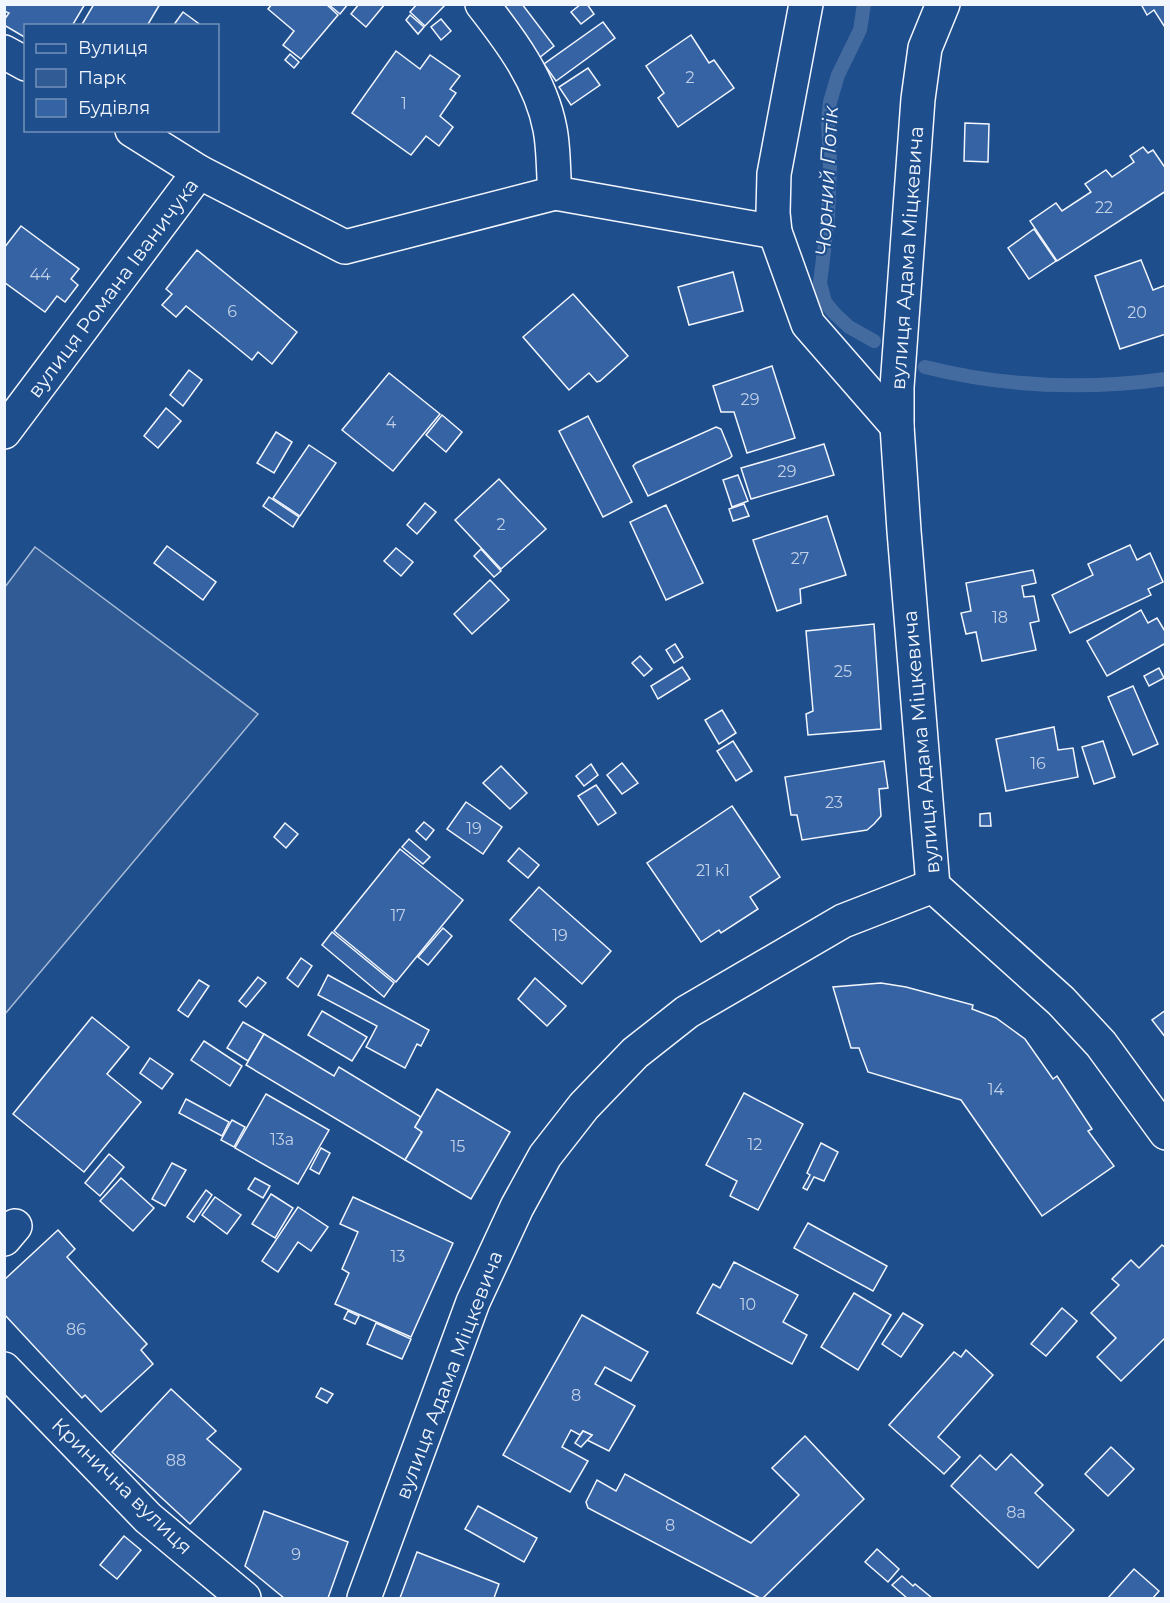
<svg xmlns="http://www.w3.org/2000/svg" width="1170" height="1603" viewBox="0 0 1170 1603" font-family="Montserrat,sans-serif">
<rect width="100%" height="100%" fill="#1f4e8c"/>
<path fill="#305b95" stroke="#a8bbd7" stroke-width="1.5" d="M35 547 258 714 5 1014V587Z"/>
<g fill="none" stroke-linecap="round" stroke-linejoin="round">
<g stroke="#446ba0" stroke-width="14">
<path d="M864 4 860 30 838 75 830 102 828 121 830 164 828 218 820 283 825 302 834 313 849 327 874 341"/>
<path d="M925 367C1004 387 1085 390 1166 379"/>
</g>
</g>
<g fill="#3563a3" stroke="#f2f6ff" stroke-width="1.5">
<path d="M4 4H85L72 26H26V38L4 25V20L9 13 4 11Z"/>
<path d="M94 4H160L147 26H81Z"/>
<path d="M272 4H326L338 15 301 59 283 45 294 31 268 9Z"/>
<path d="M328 4H348L340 14Z"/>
<path d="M359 4H385L366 27 351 14Z"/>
<path d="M417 4H446L425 26 410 12Z"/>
<path d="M498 4H522L554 46 539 58Z"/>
<path d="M581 4H587L594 14 581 24 571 12Z"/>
<path d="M1141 4H1166V29L1154 10 1147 15Z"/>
<path d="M183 12 202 26H173Z"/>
<path d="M410 15 424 27 418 34 406 20Z"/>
<path d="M441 19 451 31 441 40 431 27Z"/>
<path d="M603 22 615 38 556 81 544 64Z"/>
<path d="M691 35 709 63 714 60 734 88 678 127 658 98 664 93 646 66Z"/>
<path d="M396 51 420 69 430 55 460 76 450 89 456 93 440 116 453 127 439 146 426 136 411 155 352 113Z"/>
<path d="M290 54 299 62 294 68 285 60Z"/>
<path d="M588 68 600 85 571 105 559 87Z"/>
<path d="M965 123 989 124 988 162 964 161Z"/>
<path d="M1143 147 1148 153 1153 150 1166 169V191L1057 261 1030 221 1056 203 1062 211 1091 192 1085 184 1106 170 1112 177 1134 162 1130 156Z"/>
<path d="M21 226 79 269 71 279 78 285 65 302 57 296 45 312 4 282V248Z"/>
<path d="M1034 229 1056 261 1029 279 1008 248Z"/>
<path d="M197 250 297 332 272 364 258 352 252 360 186 306 176 317 162 305 172 294 166 289Z"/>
<path d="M1141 260 1153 290 1166 285V334L1120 349 1095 276Z"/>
<path d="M733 272 743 311 689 325 678 287Z"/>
<path d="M573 294 628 356 600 381 597 382 589 373 569 390 523 337Z"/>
<path d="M772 366 795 438 747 453 734 412H721L713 386Z"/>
<path d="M189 370 202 380 183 406 170 395Z"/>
<path d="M389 373 440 414 393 471 342 430Z"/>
<path d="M166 408 181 421 158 448 144 436Z"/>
<path d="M442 415 462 432 446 452 426 435Z"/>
<path d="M588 416 632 502 603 517 559 431Z"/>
<path d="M716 427 721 429 732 456 730 458 648 496 633 466 636 463Z"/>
<path d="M276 432 292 442 274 473 257 463Z"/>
<path d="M824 444 834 475 751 499 741 468Z"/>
<path d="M309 445 336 463 300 516 273 498Z"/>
<path d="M738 475 748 501 732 507 723 480Z"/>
<path d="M499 479 546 529 501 569 455 520Z"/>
<path d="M269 497 299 517 293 527 263 506Z"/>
<path d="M425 503 436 512 417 534 407 525Z"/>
<path d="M744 504 749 516 733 521 729 509Z"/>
<path d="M666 505 703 583 666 600 630 522Z"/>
<path d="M827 516 846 575 800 589 801 603 777 611 753 540Z"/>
<path d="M1130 545 1137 560 1150 553 1163 582 1148 589 1151 595 1070 633 1052 595 1093 575 1088 564Z"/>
<path d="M167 546 216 582 203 600 154 563Z"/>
<path d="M396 548 413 562 401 576 384 561Z"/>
<path d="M481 549 501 571 494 577 474 556Z"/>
<path d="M1033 570 1036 583 1022 586 1024 597 1034 596 1039 621 1030 623 1036 650 982 661 976 632 966 634 961 613 971 611 966 583Z"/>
<path d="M490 580 509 600 472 634 454 614Z"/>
<path d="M1141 610 1148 623 1157 618 1166 633V643L1107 676 1087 641Z"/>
<path d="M874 624 881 729 808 735 806 714 813 711 806 631Z"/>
<path d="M675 644 683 657 674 663 666 650Z"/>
<path d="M640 656 652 669 644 676 632 663Z"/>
<path d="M682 667 690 679 658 699 651 686Z"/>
<path d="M1159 668 1164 678 1149 686 1144 676Z"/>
<path d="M1133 686 1158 744 1133 755 1108 697Z"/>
<path d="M722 710 736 733 719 744 705 720Z"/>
<path d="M1054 727 1058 750 1073 748 1078 777 1006 791 996 739Z"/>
<path d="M733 741 752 771 736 781 717 751Z"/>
<path d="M1103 741 1115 777 1094 784 1082 747Z"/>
<path d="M884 761 888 788 879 789 881 816 874 824 867 830 802 840 797 815H791L785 777Z"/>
<path d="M622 763 638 783 622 794 607 775Z"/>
<path d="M591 764 598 775 584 786 576 776Z"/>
<path d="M501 766 527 793 510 809 483 783Z"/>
<path d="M596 785 616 813 598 825 578 796Z"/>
<path d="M466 802 502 827 483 854 447 829Z"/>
<path d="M732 806 780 877 750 897 758 909 721 933 719 930 701 942 647 863Z"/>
<path d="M990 813 991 826H980V814Z"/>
<path d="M424 822 434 830 426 840 416 831Z"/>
<path d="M285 823 298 834 286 848 274 837Z"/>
<path d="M409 839 430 857 423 864 402 847Z"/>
<path d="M519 848 539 865 528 878 508 861Z"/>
<path d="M400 849 463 900 396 982 334 931Z"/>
<path d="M539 887 611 951 582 984 510 920Z"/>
<path d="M443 928 452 936 428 965 418 957Z"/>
<path d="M332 932 394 983 384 997 322 945Z"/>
<path d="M301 958 312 966 298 987 287 978Z"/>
<path d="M328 975 429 1030 421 1046 417 1044 405 1068 366 1047 377 1026 318 995Z"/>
<path d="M258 977 266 983 246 1007 239 1001Z"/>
<path d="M535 978 566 1006 547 1026 518 999Z"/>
<path d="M199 980 209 986 188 1017 178 1010Z"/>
<path d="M881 983 906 987 973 1005 972 1009 996 1018 1025 1039 1053 1079 1057 1076 1092 1129 1088 1131 1114 1166 1042 1216 961 1100 868 1072 859 1048H851L833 987Z"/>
<path d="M1166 1010V1038L1152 1020Z"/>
<path d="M322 1011 367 1037 352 1061 308 1035Z"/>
<path d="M92 1017 129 1047 107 1074 141 1102 84 1172 13 1114Z"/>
<path d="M243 1022 264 1034 248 1061 227 1048Z"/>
<path d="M264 1034 334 1076 339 1067 421 1117 415 1127 422 1132 405 1160 246 1065Z"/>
<path d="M204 1041 242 1066 230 1086 191 1060Z"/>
<path d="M150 1058 173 1074 162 1089 140 1073Z"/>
<path d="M437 1089 510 1132 471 1199 405 1160 422 1132 415 1127Z"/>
<path d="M744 1093 803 1124 758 1210 730 1196 737 1181 706 1165Z"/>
<path d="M266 1094 329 1130 298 1184 235 1148Z"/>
<path d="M186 1099 229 1122 222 1136 179 1113Z"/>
<path d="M232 1120 245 1127 234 1147 221 1140Z"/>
<path d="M821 1143 838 1152 824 1181 814 1177 807 1190 803 1188 810 1175 807 1173Z"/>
<path d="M321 1148 330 1153 319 1174 310 1169Z"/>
<path d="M109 1154 124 1167 100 1196 85 1183Z"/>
<path d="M172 1163 186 1170 165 1206 152 1199Z"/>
<path d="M121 1178 154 1208 133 1231 100 1201Z"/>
<path d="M255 1178 270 1186 263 1198 248 1189Z"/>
<path d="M206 1190 212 1195 194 1222 187 1217Z"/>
<path d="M271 1194 293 1208 275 1238 252 1224Z"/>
<path d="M215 1197 241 1215 227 1234 202 1215Z"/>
<path d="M353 1197 453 1243 411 1337 335 1304 349 1273 342 1269 358 1232 340 1224Z"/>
<path d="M298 1207 328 1227 311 1251 298 1242 278 1272 262 1261Z"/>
<path d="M808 1223 887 1266 873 1291 794 1248Z"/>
<path d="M58 1230 75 1249 67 1257 147 1344 141 1350 153 1364 101 1412 85 1395 82 1398 4 1314V1280Z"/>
<path d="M1162 1245 1166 1248V1337L1121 1381 1097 1357 1116 1338 1091 1313 1119 1285 1112 1279 1131 1260 1139 1268Z"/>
<path d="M734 1262 798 1295 783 1322 807 1335 792 1364 697 1313 713 1284 720 1288Z"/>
<path d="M854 1293 891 1315 858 1370 821 1347Z"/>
<path d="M1062 1308 1077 1321 1046 1356 1031 1344Z"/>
<path d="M348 1311 359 1316 355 1324 344 1319Z"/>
<path d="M903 1313 923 1325 901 1357 882 1344Z"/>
<path d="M582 1315 648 1352 631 1381 605 1367 595 1384 635 1406 609 1451 587 1440 592 1435 583 1431 580 1435 571 1430 562 1447 588 1461 570 1492 503 1455Z"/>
<path d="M376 1323 411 1339 402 1359 367 1344Z"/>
<path d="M966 1350 993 1375 938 1437 960 1457 944 1474 889 1425 954 1352 961 1357Z"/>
<path d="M321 1388 333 1394 327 1403 316 1397Z"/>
<path d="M171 1389 216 1431 207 1439 241 1469 190 1524 112 1452Z"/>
<path d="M583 1431 592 1435 581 1447 575 1443Z"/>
<path d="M805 1436 864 1499 763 1598H760L588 1508 586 1502 597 1480 616 1491 625 1474 751 1543 799 1495 772 1468Z"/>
<path d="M1111 1447 1134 1469 1108 1496 1085 1474Z"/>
<path d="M1011 1454 1043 1485 1035 1493 1074 1530 1038 1568 951 1486 980 1455 996 1470Z"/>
<path d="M478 1506 537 1538 524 1562 465 1529Z"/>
<path d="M264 1511 348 1542 328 1598H284L245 1566Z"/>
<path d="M124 1536 141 1550 117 1579 100 1565Z"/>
<path d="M877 1549 899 1569 888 1582 865 1562Z"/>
<path d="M417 1552 499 1584 494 1598H400Z"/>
<path d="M1134 1569 1159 1591 1153 1598H1108Z"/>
<path d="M902 1576 913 1586 915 1584 932 1598H907L892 1585Z"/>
</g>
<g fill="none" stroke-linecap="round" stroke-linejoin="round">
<defs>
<g id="street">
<path d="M482 4C511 41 541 81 550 129 554 149 553 172 555 193L775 232"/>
<path d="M806 4 774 174 773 213 775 232 808 324 897 426"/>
<path d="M4 52 26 64"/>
<path d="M132 130 199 172 345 247 555 193"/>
<path d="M4 432 199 172"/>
<path d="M4 1239 15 1226"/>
<path d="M4 1369 148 1518 244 1598"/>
</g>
<g id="secondary">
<path d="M933 886 904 531 897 426V387L918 99 925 48 943 4"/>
<path d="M933 886 1061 1001 1101 1044 1166 1133"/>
<path d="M364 1598 473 1302 517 1207 545 1156 584 1106 635 1053 687 1012 843 921 933 886"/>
</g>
</defs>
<use href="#street" stroke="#f2f6ff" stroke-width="36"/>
<use href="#secondary" stroke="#f2f6ff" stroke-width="36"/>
<use href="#street" stroke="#1f4e8c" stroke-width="33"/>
<use href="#secondary" stroke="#1f4e8c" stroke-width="33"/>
</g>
<g text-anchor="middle" stroke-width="4.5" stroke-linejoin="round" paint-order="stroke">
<g font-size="16" fill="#c3d1e8">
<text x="690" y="83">2</text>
<text x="404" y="109">1</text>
<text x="1104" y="213">22</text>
<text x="40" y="280">44</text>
<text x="232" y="317">6</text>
<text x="1137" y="318">20</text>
<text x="750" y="405">29</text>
<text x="391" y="428">4</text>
<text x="787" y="477">29</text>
<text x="501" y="530">2</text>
<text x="800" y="564">27</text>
<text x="1000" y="623">18</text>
<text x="843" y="677">25</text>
<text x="1038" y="769">16</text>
<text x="834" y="808">23</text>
<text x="474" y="834">19</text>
<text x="713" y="876">21 к1</text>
<text x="398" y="921">17</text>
<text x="560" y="941">19</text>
<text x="996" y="1095">14</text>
<text x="282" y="1145">13а</text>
<text x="755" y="1150">12</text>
<text x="458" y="1152">15</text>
<text x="398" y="1262">13</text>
<text x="748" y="1310">10</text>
<text x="76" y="1335">86</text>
<text x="576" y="1401">8</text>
<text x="176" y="1466">88</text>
<text x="1016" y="1518">8а</text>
<text x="670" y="1531">8</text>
<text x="296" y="1560">9</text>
</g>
<g font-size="20" fill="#f2f6ff" stroke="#1f4e8c">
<text transform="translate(907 258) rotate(-86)" y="7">вулиця Адама Міцкевича</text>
<text transform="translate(113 288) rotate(-53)" y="7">вулиця Романа Іваничука</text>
<text transform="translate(921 742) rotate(-95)" y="7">вулиця Адама Міцкевича</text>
<text transform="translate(449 1375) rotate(-69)" y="7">вулиця Адама Міцкевича</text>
<text transform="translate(122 1486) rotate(44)" y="7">Кринична вулиця</text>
</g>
<g font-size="21" font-style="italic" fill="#f2f6ff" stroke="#1f4e8c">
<text transform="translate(827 181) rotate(-87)" y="7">Чорний Потік</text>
</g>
</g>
<rect width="1170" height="1603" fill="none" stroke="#f2f6ff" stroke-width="12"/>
<rect x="24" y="24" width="195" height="108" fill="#1f4e8c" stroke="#7391ba" stroke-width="1.5"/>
<rect x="36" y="44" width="30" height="9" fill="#1f4e8c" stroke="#7391ba" stroke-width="1.5"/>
<text x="78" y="54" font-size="18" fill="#f2f6ff">Вулиця</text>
<rect x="36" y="69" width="30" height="18" fill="#305b95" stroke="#7391ba" stroke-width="1.5"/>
<text x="78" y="84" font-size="18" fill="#f2f6ff">Парк</text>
<rect x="36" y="99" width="30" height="18" fill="#3563a3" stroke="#7391ba" stroke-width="1.5"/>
<text x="78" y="114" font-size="18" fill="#f2f6ff">Будівля</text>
</svg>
